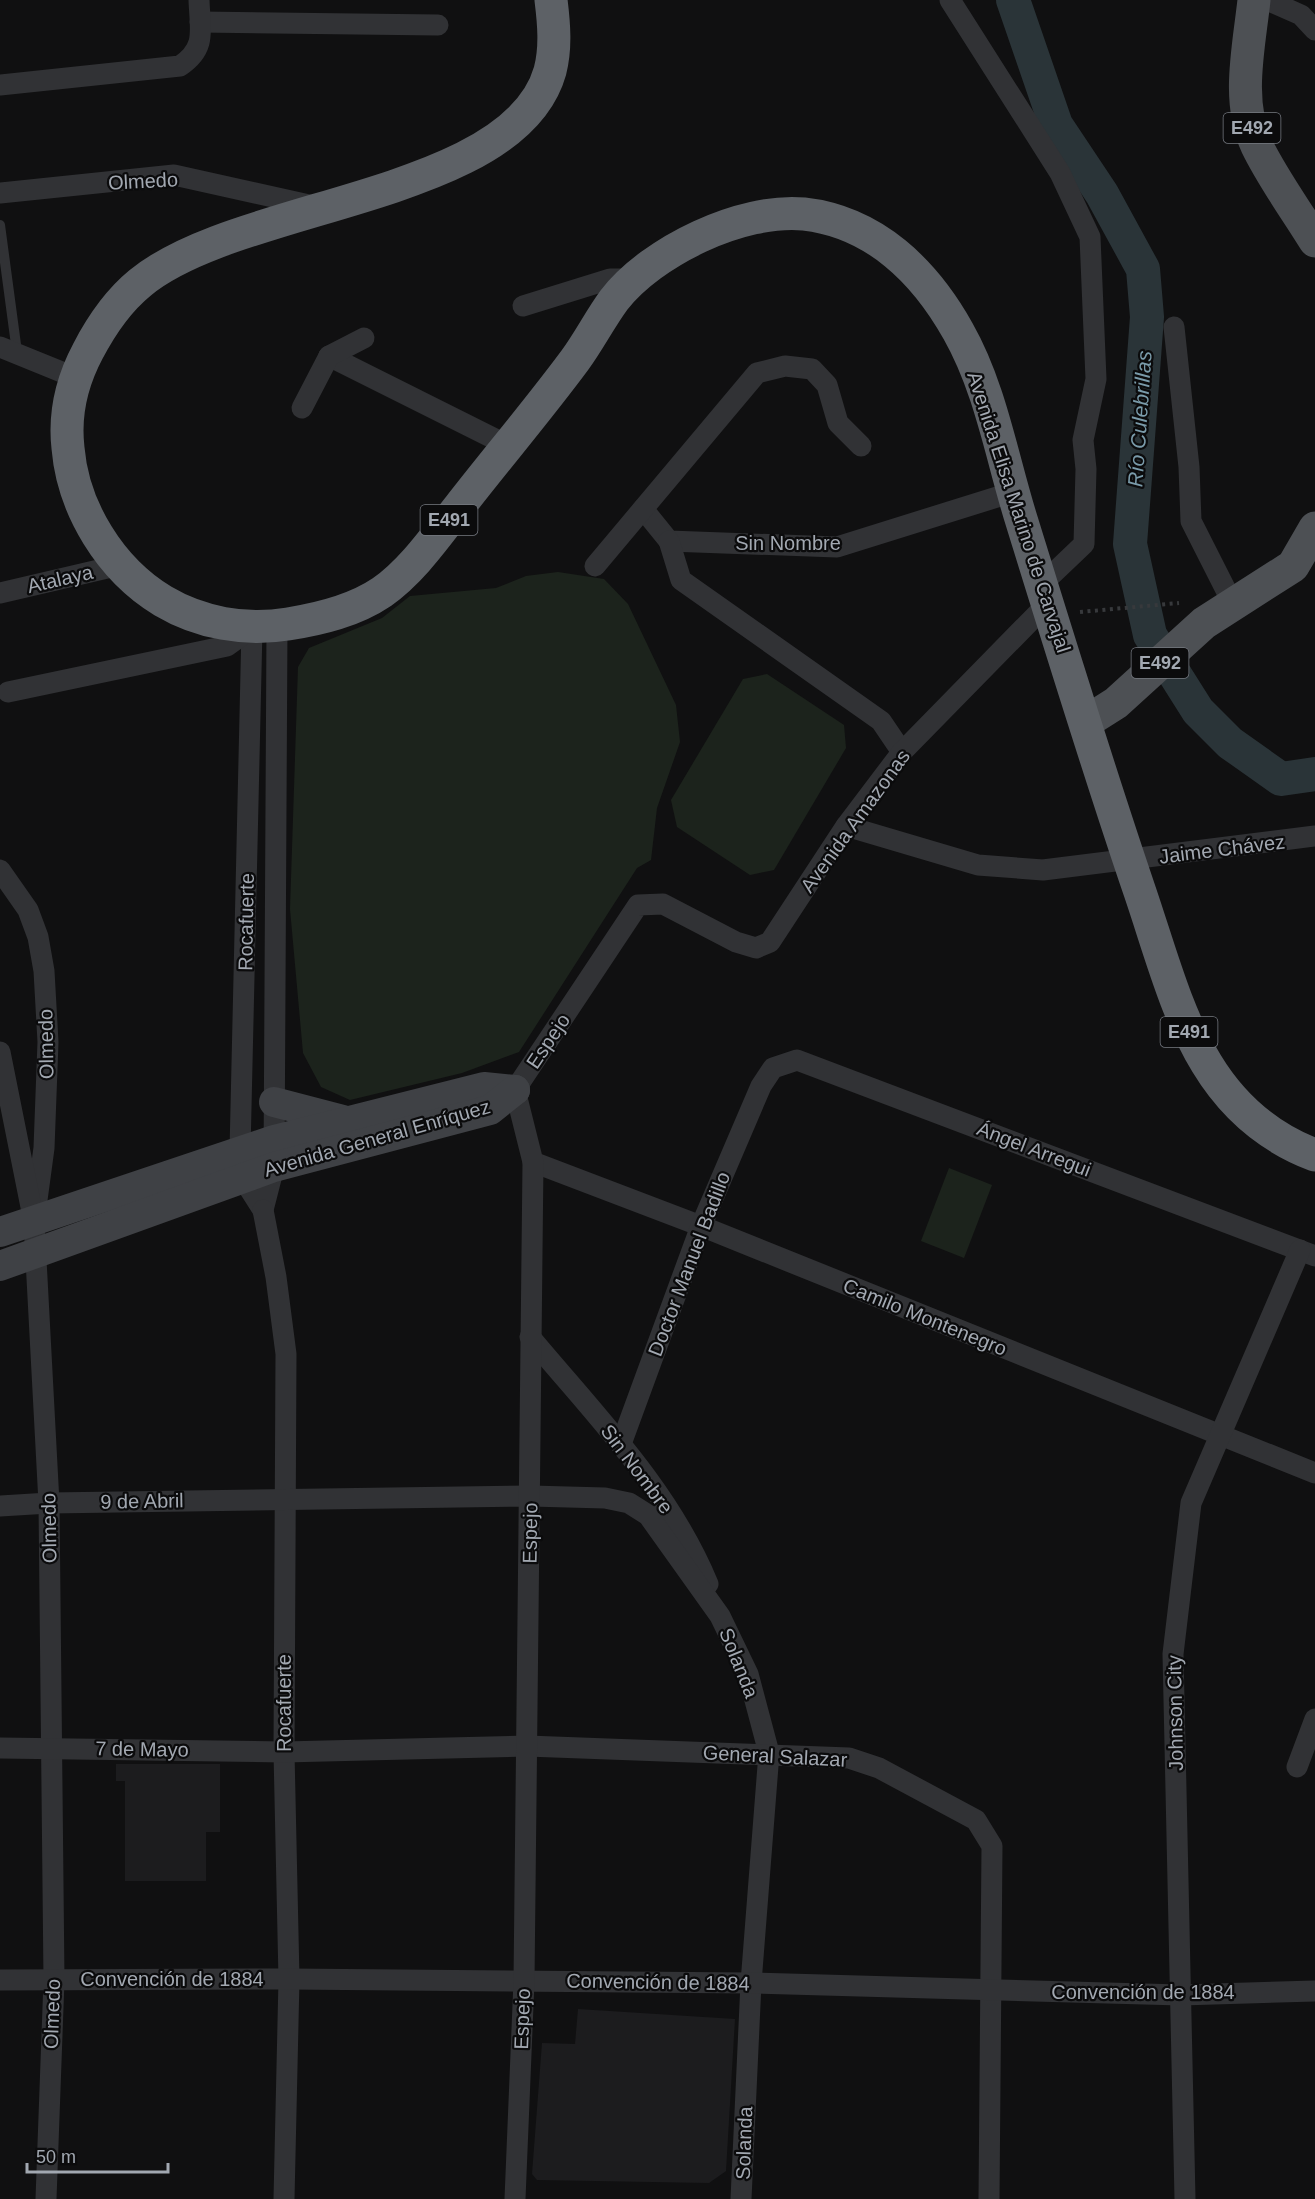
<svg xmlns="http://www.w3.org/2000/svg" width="1315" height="2199" viewBox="0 0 1315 2199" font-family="Arial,sans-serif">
<rect width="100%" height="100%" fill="#101011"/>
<g fill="#1c1c1e">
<path d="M116 1764H220V1832H206V1881H125V1781H116Z"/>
<path d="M578 2009 735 2019 726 2171 709 2183 537 2180 532 2174 542 2043 575 2044Z"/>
</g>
<g fill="#1c231c">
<path d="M558 572 604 579 628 604 676 705 680 742 657 808 651 860 637 868 519 1052 462 1073 350 1100 321 1087 303 1053 290 909 298 667 309 648 382 618 410 596 496 588 526 576Z"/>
<path d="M767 674 844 725 846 748 774 870 750 875 677 827 671 800 743 679Z"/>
<path d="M949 1168 992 1185 964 1258 921 1241Z"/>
</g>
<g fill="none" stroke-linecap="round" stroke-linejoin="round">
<path stroke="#2a3438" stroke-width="34" d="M1013 0 1056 125 1102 194 1143 269 1147 317 1130 544 1150 635 1198 711 1230 743 1281 779 1315 774"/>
<path stroke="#37393c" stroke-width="4" stroke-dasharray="3 4.5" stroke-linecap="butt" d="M1080 612 1179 603"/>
<path stroke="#313235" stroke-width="10" d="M0 225 17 352"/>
<g stroke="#313235" stroke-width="21">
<path d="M950 0 1060 173 1090 237 1096 379 1083 440 1086 469 1084 544 1041 585"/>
<path d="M1267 0 1301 15 1315 30"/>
<path d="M200 22 438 25"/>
<path d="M0 85 180 66C207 48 200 30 199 0"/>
<path d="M0 193 174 175 318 207"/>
<path d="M523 306 610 279H634"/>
<path d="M1174 327 1189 467 1191 521 1233 604"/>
<path d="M0 347 74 377"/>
<path d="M329 356 507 445"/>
<path d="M302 408 329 356 364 338"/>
<path d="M643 509 669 541 837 547 1013 492"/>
<path d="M669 541 681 580 881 721 902 752"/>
<path d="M595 566 757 373 785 366 812 369 827 385 838 423 861 446"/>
<path d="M0 593 120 565"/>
<path d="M252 628 240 1151 242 1177 263 1210 274 1167 277 626"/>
<path d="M8 692 227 646 252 628"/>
<path d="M846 826 978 865 1043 870 1315 836"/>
<path d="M0 870 28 910 38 937 44 971 48 1042 44 1148 34 1222 49 1503 54 1980 46 2199"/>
<path d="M0 1052 31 1207"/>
<path d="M533 1162 701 1226 1315 1473"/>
<path d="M263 1210 276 1277 286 1354 284 1752 289 1979 284 2199"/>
<path d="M530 1337C595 1415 669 1489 708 1584"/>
<path d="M621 1444 701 1226 761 1086 773 1068 797 1060 1315 1256"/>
<path d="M0 1506 49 1503 531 1496 605 1498 629 1503 648 1515 720 1616 748 1674 769 1753 751 1983 741 2199"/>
<path d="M0 1748 284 1752 527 1746 849 1758 879 1768 976 1820 992 1846 989 2199"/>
<path d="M1297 1767 1315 1719"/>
<path d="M0 1980 289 1979 751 1983 1181 1995 1315 1991"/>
<path d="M515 2199 524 1981 533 1162 515 1090 638 905 663 904 736 942 756 948 770 942 846 826 902 752 1048 603"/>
<path d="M1185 2199 1173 1654 1191 1503 1300 1250"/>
</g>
<g stroke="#3f4145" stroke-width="30">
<path d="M274 1102 343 1120"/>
<path d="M0 1232 274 1140 484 1087 515 1090"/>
<path d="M0 1266 274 1167 490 1110 515 1090"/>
</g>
<g stroke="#4d5054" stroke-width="33">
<path d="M1254 0C1249 47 1236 101 1257 146 1273 179 1296 210 1315 241"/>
<path d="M1086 722 1116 703 1204 623 1293 566 1315 528"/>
</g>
<path stroke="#5d6166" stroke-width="33" d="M551 0C554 24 556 48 550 71 514 199 237 202 140 283 118 301 101 326 88 351 72 381 64 413 68 448 73 508 110 569 163 601 200 623 245 631 288 624 320 619 354 611 382 592 413 570 436 536 459 507 497 458 538 410 575 360 589 341 600 319 614 300 652 251 742 208 804 214 875 222 925 272 958 331 991 389 1002 459 1022 522 1060 645 1098 769 1140 892 1176 998 1198 1111 1315 1155"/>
</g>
<g text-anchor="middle" stroke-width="4.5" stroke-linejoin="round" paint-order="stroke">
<g fill="#0b0b0c" stroke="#757980" stroke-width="1.5">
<rect x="1223.5" y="113" width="57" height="30" rx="4.5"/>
<rect x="420.5" y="505" width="57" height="30" rx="4.5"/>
<rect x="1131.5" y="648" width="57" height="30" rx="4.5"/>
<rect x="1160.5" y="1017" width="57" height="30" rx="4.5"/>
</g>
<g font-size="18" font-weight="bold" fill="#a2a8b1">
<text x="1252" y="134">E492</text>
<text x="449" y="526">E491</text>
<text x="1160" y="669">E492</text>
<text x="1189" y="1038">E491</text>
</g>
<g font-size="20" fill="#a2a8b1" stroke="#0b0b0c">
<text transform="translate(143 181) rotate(-3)" y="7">Olmedo</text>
<text transform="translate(1019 512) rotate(72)" y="7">Avenida Elisa Marino de Carvajal</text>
<text x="788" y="550">Sin Nombre</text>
<text transform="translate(60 579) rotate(-13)" y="7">Atalaya</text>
<text transform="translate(855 821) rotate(-54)" y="7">Avenida Amazonas</text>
<text transform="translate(1222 849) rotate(-7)" y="7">Jaime Chávez</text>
<text transform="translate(246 922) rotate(-89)" y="7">Rocafuerte</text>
<text transform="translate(548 1041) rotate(-56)" y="7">Espejo</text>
<text transform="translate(46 1044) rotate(-91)" y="7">Olmedo</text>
<text transform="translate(377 1138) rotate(-16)" y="7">Avenida General Enríquez</text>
<text transform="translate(1034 1149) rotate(21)" y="7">Ángel Arregui</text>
<text transform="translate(689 1264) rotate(-69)" y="7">Doctor Manuel Badillo</text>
<text transform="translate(925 1317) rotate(22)" y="7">Camilo Montenegro</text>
<text transform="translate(637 1469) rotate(53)" y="7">Sin Nombre</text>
<text transform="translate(142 1501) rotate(-1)" y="7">9 de Abril</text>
<text transform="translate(49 1528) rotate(-91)" y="7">Olmedo</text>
<text transform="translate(530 1533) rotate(-89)" y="7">Espejo</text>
<text transform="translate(739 1663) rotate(68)" y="7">Solanda</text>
<text transform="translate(284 1703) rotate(-90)" y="7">Rocafuerte</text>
<text transform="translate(1175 1713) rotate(-91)" y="7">Johnson City</text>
<text transform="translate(142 1749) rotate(1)" y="7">7 de Mayo</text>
<text transform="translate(775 1756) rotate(3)" y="7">General Salazar</text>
<text x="172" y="1986">Convención de 1884</text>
<text transform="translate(658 1982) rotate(1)" y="7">Convención de 1884</text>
<text x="1143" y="1999">Convención de 1884</text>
<text transform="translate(52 2014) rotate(-88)" y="7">Olmedo</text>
<text transform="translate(522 2019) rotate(-88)" y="7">Espejo</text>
<text transform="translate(744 2143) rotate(-88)" y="7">Solanda</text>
</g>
<g font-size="21" font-style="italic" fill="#7a9baa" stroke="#0b0b0c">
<text transform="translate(1140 419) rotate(-86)" y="7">Río Culebrillas</text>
</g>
</g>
<path d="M27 2163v9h141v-9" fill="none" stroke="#a2a8b1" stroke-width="3"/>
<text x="36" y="2163" font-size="18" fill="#a2a8b1" stroke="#0b0b0c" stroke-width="4.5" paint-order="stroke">50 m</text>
</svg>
